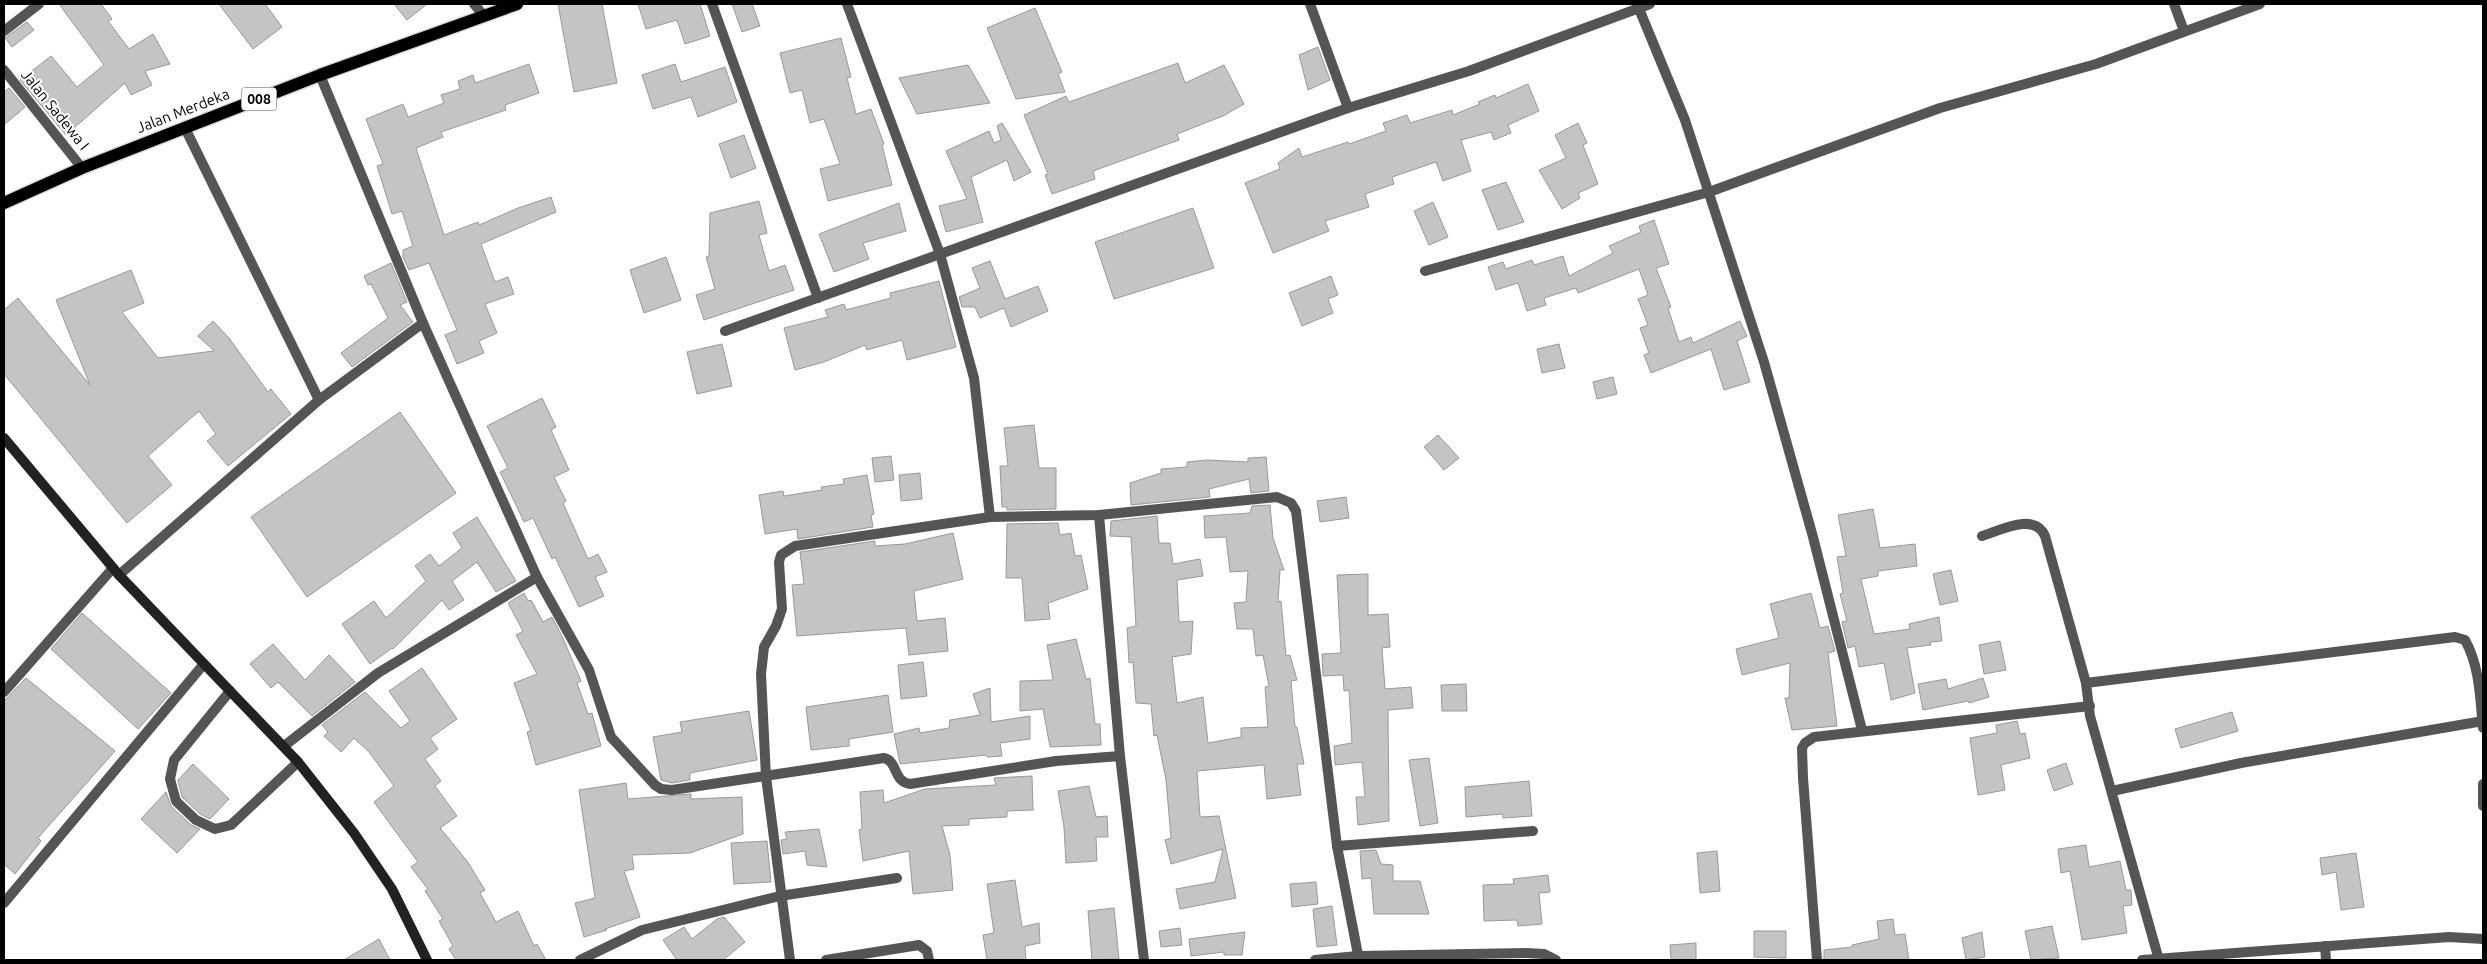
<svg xmlns="http://www.w3.org/2000/svg" width="2487" height="964" viewBox="0 0 2487 964" font-family="Ubuntu,sans-serif">
<rect width="100%" height="100%" fill="#fff"/>
<g fill="#c4c4c4" stroke="#999">
<path d="M59 4H101L112 19 108 21 129 49 153 34 170 64 145 71 152 85 131 95 125 83 66 135 20 80 51 56 77 87 104 65Z"/>
<path d="M219 4H265L282 27 253 49Z"/>
<path d="M394 4H427L407 20Z"/>
<path d="M558 4H602L617 83 574 92Z"/>
<path d="M638 4H700L710 36 685 44 677 20 646 29Z"/>
<path d="M732 4H752L760 26 742 32Z"/>
<path d="M1035 8 1062 72 1058 74 1065 92 1016 99 987 28Z"/>
<path d="M27 22 34 30 12 47 5 38Z"/>
<path d="M841 38 851 77 847 78 856 114 871 109 884 144 882 145 892 185 828 201 820 169 840 164 824 119 810 123 802 90 790 93 780 53Z"/>
<path d="M1318 47 1330 80 1308 90 1299 55Z"/>
<path d="M1178 63 1185 83 1224 65 1244 104 1223 116 1177 134 1179 140 1093 171 1095 179 1052 194 1045 175 1048 174 1024 115 1066 96 1069 102Z"/>
<path d="M529 64 539 93 505 105 506 110 441 132 443 137 416 148 444 235 478 222 479 225 518 208 551 197 556 212 481 244 495 282 508 277 514 294 485 304 497 333 479 341 484 353 457 364 445 335 457 330 429 263 409 270 403 257V250L413 246 402 211 392 214 377 166 383 164 366 119 403 104 408 117 444 103 441 95 460 89 458 81 473 75 475 83Z"/>
<path d="M675 64 681 82 725 67 737 102 698 117 691 97 653 109 642 75Z"/>
<path d="M968 65 990 103 917 114 899 78Z"/>
<path d="M1528 84 1539 111 1508 125 1511 133 1494 140 1491 132 1461 140 1471 171 1443 181 1436 162 1392 177 1394 184 1365 194 1369 207 1325 221 1329 231 1273 253 1245 183 1280 169 1278 163 1299 148 1302 157 1348 142 1349 144 1386 131 1383 123 1407 115 1410 123 1452 110 1453 115 1480 104 1478 102 1495 95 1496 98Z"/>
<path d="M9 88 25 107 4 125V92Z"/>
<path d="M1002 123 1031 172 1014 181 1007 160 971 177 983 222 946 232 939 206 967 199 946 151 989 131 994 143 1001 140 997 126Z"/>
<path d="M1578 123 1587 143 1583 145 1598 184 1578 193 1580 198 1562 209 1539 170 1566 158 1555 135Z"/>
<path d="M744 135 756 168 731 178 719 144Z"/>
<path d="M1506 182 1524 222 1498 230 1482 190Z"/>
<path d="M759 201 767 233 759 235 769 271 785 265 794 290 704 320 696 295 715 289 706 257 709 256 710 213Z"/>
<path d="M1433 202 1448 237 1429 245 1414 211Z"/>
<path d="M899 203 906 231 863 243 869 259 834 272 819 234Z"/>
<path d="M1193 208 1214 268 1114 299 1095 242Z"/>
<path d="M1654 220 1669 264 1656 268 1671 307 1668 308 1679 342 1691 337 1693 343 1740 321 1747 336 1737 341 1750 382 1724 390 1711 349 1651 373 1644 355 1649 353 1640 328 1648 325 1638 299 1648 295 1639 269 1578 293 1576 288 1544 298 1546 305 1527 311 1518 283 1496 290 1488 267 1503 262 1506 269 1532 260 1534 265 1563 256 1569 276 1613 253 1609 246 1641 232 1639 226Z"/>
<path d="M666 257 681 300 644 313 630 270Z"/>
<path d="M990 261 1005 299 1038 286 1048 311 1011 327 1004 308 980 318 975 307H962L959 297 980 288 972 268Z"/>
<path d="M391 263 407 302 400 305 413 322 352 367 341 353 388 318 371 284 368 285 364 276Z"/>
<path d="M131 270 144 303 122 312 158 358 214 351 198 336 213 321 229 338 268 392 271 389 291 414 228 466 207 441 216 434 199 411 148 456 172 485 127 523 4 374V310L18 298 90 385 56 300Z"/>
<path d="M1331 276 1338 295 1328 299 1333 313 1302 326 1289 293Z"/>
<path d="M939 281 956 347 907 360 902 340 867 350 865 345 824 362 795 370 784 328 828 317 825 310 844 304 846 310 891 298 890 293Z"/>
<path d="M722 344 732 386 697 394 687 352Z"/>
<path d="M1559 344 1565 368 1542 373 1537 349Z"/>
<path d="M1613 377 1617 394 1597 399 1593 382Z"/>
<path d="M542 398 556 427 551 430 569 470 554 477 566 501 563 503 588 559 598 554 607 572 595 577 604 596 579 607 555 557 552 559 533 518 524 522 514 501 500 472 508 468 487 426Z"/>
<path d="M400 412 456 493 307 597 251 517Z"/>
<path d="M1034 425 1039 468H1056V509L1007 510V507H1002L1000 466H1008L1004 428Z"/>
<path d="M1438 435 1459 458 1444 470 1424 447Z"/>
<path d="M891 456 894 480 875 482 872 458Z"/>
<path d="M1266 457 1269 491 1251 493 1249 479 1209 489 1210 497 1131 505 1130 483 1161 473V469L1187 467V462L1207 460 1248 462V458Z"/>
<path d="M920 473 922 499 901 501 899 475Z"/>
<path d="M867 475 874 514 871 515 873 527 798 539 797 529 765 534 759 495 783 491 784 496 822 490 821 487 844 484 843 479Z"/>
<path d="M1346 497 1349 518 1320 522 1317 501Z"/>
<path d="M1270 505 1273 538 1284 570H1280L1278 602 1281 601 1286 656 1290 655 1297 680 1291 681 1295 727H1297L1304 764H1297L1301 795 1267 799 1264 765 1197 771 1200 817 1219 816 1236 898 1180 909 1176 889 1215 882 1223 849 1171 864 1165 840 1171 838 1166 780 1157 735 1154 736 1151 704 1136 703 1133 662 1129 663 1127 628 1136 626 1131 537 1110 536 1111 521 1157 516 1159 543H1170L1173 564 1200 559 1203 576 1177 580 1179 622 1193 621 1191 654 1172 657 1177 703 1203 697 1208 743 1241 737V728L1268 727 1265 687 1269 686 1263 655 1256 656 1253 629H1237L1234 603 1246 602 1248 571 1230 572 1226 537 1205 538 1204 516 1250 513 1252 506Z"/>
<path d="M1873 509 1880 548 1915 544 1917 566 1878 571V576L1861 579 1874 634 1910 629 1909 624 1939 617 1942 641 1930 642 1931 645 1907 648 1915 693 1891 700 1884 663 1859 667 1855 646 1848 648 1842 622 1847 621 1840 594 1843 593 1837 557 1846 556 1838 515Z"/>
<path d="M477 517 516 581 496 592 477 562 452 581 464 600 449 610 442 600 393 649 392 648 370 664 342 624 374 601 386 618 426 581 415 566 430 554 439 566 462 548 453 533Z"/>
<path d="M1058 523 1060 535 1071 533 1075 556 1081 555 1088 589 1048 603 1050 619 1025 621 1022 578H1006L1007 524Z"/>
<path d="M953 533 963 579 914 591 917 621 945 618 948 651 909 655 906 628 797 636 792 585 804 584 800 552 875 541V546L905 544Z"/>
<path d="M1951 570 1958 601 1940 605 1933 574Z"/>
<path d="M1368 574V615L1388 614 1390 647 1382 648 1385 689 1411 687 1413 708 1388 710 1389 821 1358 825 1356 797H1365L1362 762 1335 765 1334 746 1352 743 1349 690 1344 691 1343 675 1323 676 1322 654 1341 653 1337 575Z"/>
<path d="M524 593 528 601 531 600 543 622 552 617 563 638 581 681 577 683 588 714 592 713 601 746 536 765 527 732 531 731 514 683 537 674 516 635 523 631 508 603Z"/>
<path d="M1811 593 1820 628 1828 626 1835 651 1828 653 1837 726 1792 730 1785 698H1789L1790 663 1742 675 1736 649 1779 638 1770 604Z"/>
<path d="M82 613 171 693 138 729 51 649Z"/>
<path d="M1076 639 1086 679 1090 678 1095 724H1100L1101 745 1050 747 1043 709 1020 711V681L1053 680 1047 645Z"/>
<path d="M2000 641 2006 670 1984 674 1979 645Z"/>
<path d="M273 644 305 680 329 655 355 682 312 716 278 682 271 688 250 664Z"/>
<path d="M923 662 927 696 901 699 898 665Z"/>
<path d="M422 668 457 719 430 738 438 749 425 759 441 781 435 786 457 816 440 828 467 861 485 890 480 893 496 922 518 911 534 946 537 944 546 960H456L449 949 453 946 439 921 443 919 425 891 428 889 411 867 418 862 374 802 394 786 369 752 354 738 341 752 324 736 328 732 322 725 365 692 401 728 410 721 389 691Z"/>
<path d="M26 678 115 751 38 838 41 841 15 874 4 864V701Z"/>
<path d="M1983 678 1989 697 1969 703 1968 701 1923 710 1918 684 1946 679 1948 689Z"/>
<path d="M1466 684 1467 711H1442L1441 685Z"/>
<path d="M990 688 991 722 1030 716V739L1000 743 1002 756 987 757 986 755 900 764 894 734 919 728 920 733 949 728 950 720 980 715 973 694Z"/>
<path d="M888 695 893 732 849 739V746L811 750 806 707Z"/>
<path d="M749 711 757 760 690 773V780L672 783 661 780 653 737 682 732 680 722Z"/>
<path d="M2232 712 2238 731 2181 748 2175 729Z"/>
<path d="M2017 721 2020 734 2025 733 2030 758 2001 765 2005 790 1978 795 1970 738 1997 733 1996 725Z"/>
<path d="M1429 758 1438 823 1420 826 1409 760Z"/>
<path d="M2066 763 2073 784 2054 791 2047 770Z"/>
<path d="M193 764 229 799 210 819 200 814 182 797 178 780Z"/>
<path d="M1032 776 1033 810 1007 811V817L969 819V825L942 826 950 855 953 890 913 894 909 851 863 861 859 830 862 829 860 792 883 790 884 803 925 789 996 785 994 778Z"/>
<path d="M1529 781 1532 816 1503 818V814L1466 817 1465 787Z"/>
<path d="M626 783 628 799 691 794V799L742 797 743 834 690 853 632 855 634 869 624 871 640 917 605 929 607 930 584 937 575 903 595 898 579 790Z"/>
<path d="M1089 786 1096 817 1107 816 1108 837H1096L1097 861 1066 863 1064 827 1058 791Z"/>
<path d="M166 792 171 806 191 825 200 829 177 853 141 819Z"/>
<path d="M819 829 827 867 807 865 805 851 783 854 781 840 787 839 785 832Z"/>
<path d="M767 841 771 882 734 884 731 843Z"/>
<path d="M2086 845 2089 867 2120 861 2126 890H2131L2132 905 2123 906 2127 933 2082 940 2070 871 2061 873 2058 849Z"/>
<path d="M1376 850 1381 864 1393 865V881H1420L1429 914H1374L1371 878 1362 879 1360 851Z"/>
<path d="M1717 851 1720 891 1700 893 1697 853Z"/>
<path d="M2356 853 2364 907 2341 910 2336 872 2322 875 2320 858Z"/>
<path d="M1548 875 1550 892 1539 893 1542 924 1518 926 1517 920 1484 921 1483 885 1514 884 1513 879Z"/>
<path d="M1015 880 1022 927 1039 923 1040 943 1025 946 1026 960H987L983 935 994 933 987 884Z"/>
<path d="M1316 882 1318 904 1292 907 1290 884Z"/>
<path d="M1332 906 1337 945 1317 947 1313 909Z"/>
<path d="M1114 908 1119 959 1092 960 1088 911Z"/>
<path d="M724 917 745 942 723 960H677L663 940 684 927 692 939 717 919Z"/>
<path d="M1893 919 1895 935 1905 934 1909 960H1824V950L1852 947V945L1879 939 1877 921Z"/>
<path d="M2052 926 2059 958 2031 960 2025 931Z"/>
<path d="M1180 928 1182 945 1161 947 1159 931Z"/>
<path d="M1754 931H1786V958L1754 957Z"/>
<path d="M1245 932 1242 955H1224V952L1191 956 1189 939Z"/>
<path d="M1982 932 1985 957 1966 960 1962 938Z"/>
<path d="M379 939 390 960H344Z"/>
<path d="M1696 943V960H1671L1670 945Z"/>
</g>
<g fill="none" stroke-linecap="round" stroke-linejoin="round">
<defs>
<path id="primary" d="M4 203 82 168 320 75 517 4"/>
</defs>
<use href="#primary" stroke="#dbdbdb" stroke-width="15"/>
<path stroke="#555" stroke-width="10" d="M230 691 174 760 170 779 176 801 196 820 215 829 231 825 298 762"/>
<g stroke="#555" stroke-width="10">
<path d="M474 4 484 16"/>
<path d="M712 4 818 298"/>
<path d="M847 4 940 254 974 378 990 517"/>
<path d="M1310 4 1348 108"/>
<path d="M1637 4 1685 120 1764 362 1813 537 1862 730"/>
<path d="M2174 4 2184 31"/>
<path d="M4 31 39 4"/>
<path d="M4 70 82 168"/>
<path d="M320 75 423 323 537 577 589 670 611 737 655 785 661 789 672 790 884 758C898 761 893 782 910 784L1056 761 1120 756"/>
<path d="M185 128 319 400"/>
<path d="M1425 271 1709 192 1940 108 2096 64 2260 4"/>
<path d="M725 331 1348 108 1469 71 1650 4"/>
<path d="M1099 515 1120 756 1144 960"/>
<path d="M1982 536C2001 530 2035 512 2045 536L2086 683 2090 716 2159 960"/>
<path d="M119 575 319 400 423 323"/>
<path d="M2086 683 2455 637 2465 640C2480 667 2480 698 2483 728"/>
<path d="M4 692 113 568"/>
<path d="M284 746 378 673 537 577"/>
<path d="M2483 784V806"/>
<path d="M2112 791 2241 763 2483 721"/>
<path d="M1337 846 1533 831"/>
<path d="M4 903 203 665"/>
<path d="M2325 946 2326 960"/>
<path d="M580 960 642 930 780 896 897 878"/>
<path d="M790 960 766 777 761 674 764 647 776 626 782 609 779 562 781 555 795 546 990 517 1099 515 1277 497 1291 503 1296 511 1337 846 1359 960"/>
<path d="M826 960 919 945 927 951 929 960"/>
<path d="M1315 960 1358 956 1526 953 1544 954 1556 960"/>
<path d="M1817 960 1803 778 1802 748 1805 743 1814 737 2090 706"/>
<path d="M2142 960 2449 937 2483 939"/>
</g>
<path stroke="#222" stroke-width="10" d="M4 438 119 575 298 762 354 833 392 889 427 960"/>
<use href="#primary" stroke="#000" stroke-width="12"/>
</g>
<g text-anchor="middle" stroke-width="4" stroke-linejoin="round" paint-order="stroke">
<rect fill="#fff" stroke="#4c4c4c" stroke-width="1" x="241.5" y="87.5" width="35" height="23" rx="4"/>
<g font-size="14" font-weight="bold" fill="#000">
<text x="259" y="104">008</text>
</g>
<g font-size="15" fill="#000" stroke="#fff">
<text transform="translate(55 110) rotate(51)" y="5">Jalan Sadewa I</text>
<text transform="translate(183 111) rotate(-21)" y="5">Jalan Merdeka</text>
</g>
</g>
<rect width="2487" height="964" fill="none" stroke="#000000" stroke-width="10"/>
</svg>
